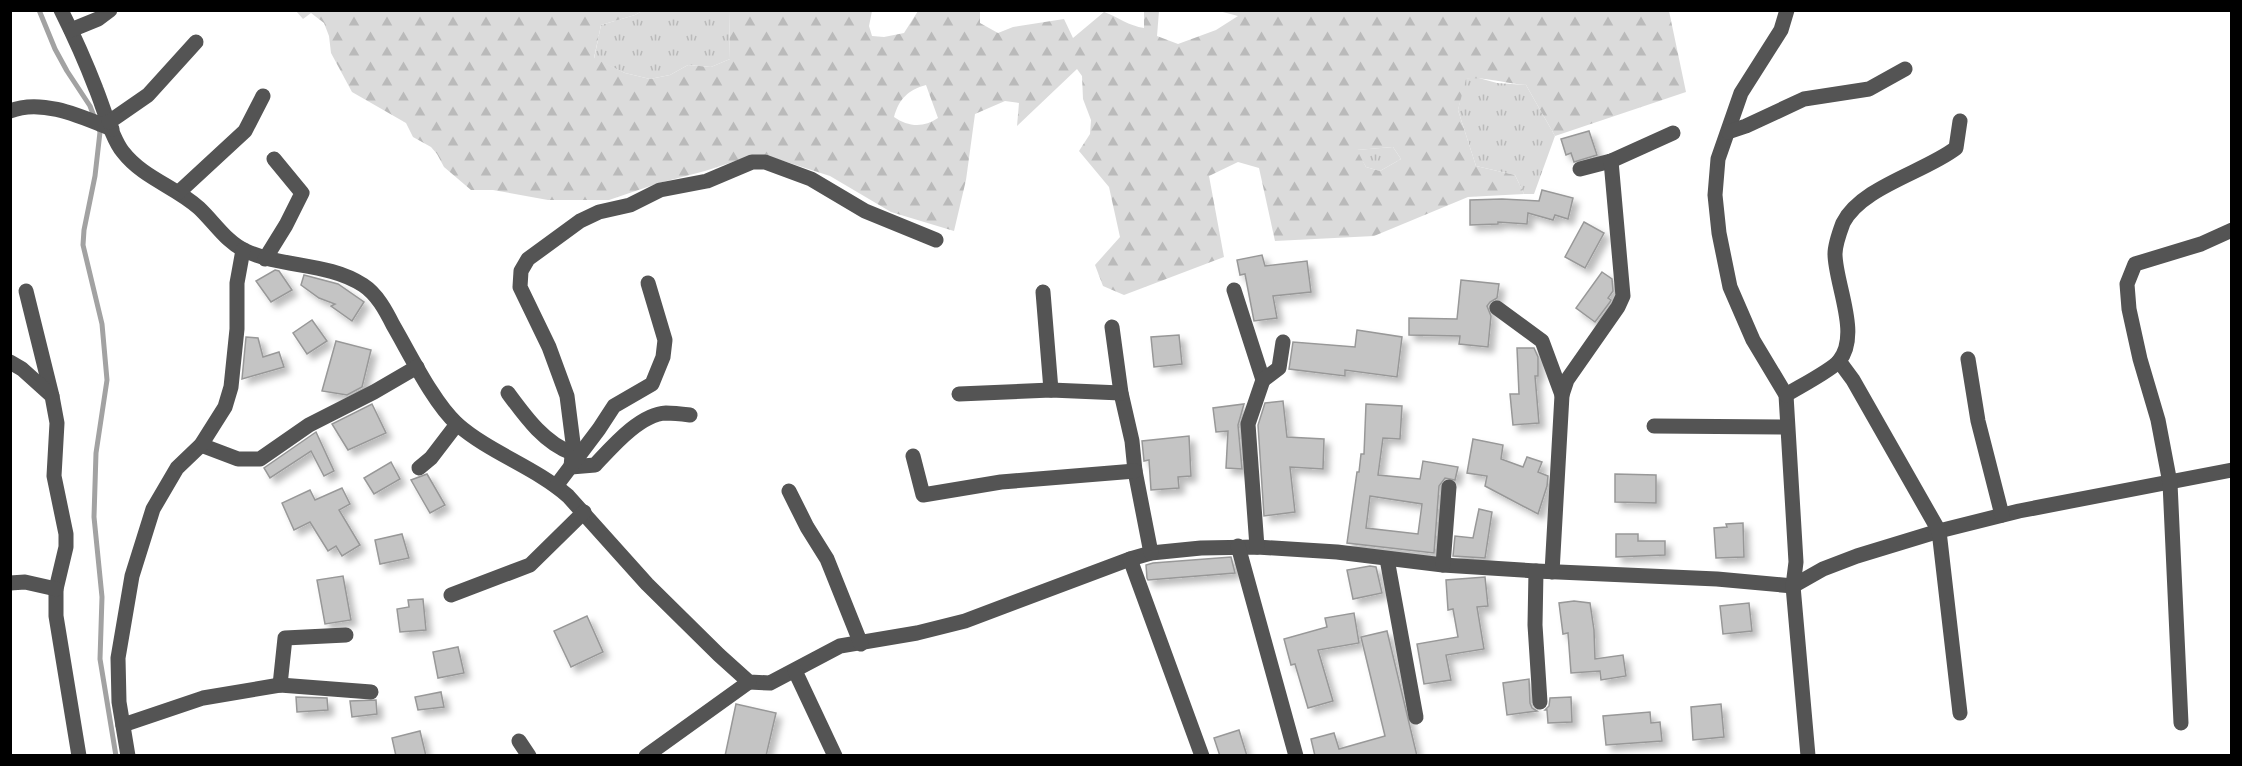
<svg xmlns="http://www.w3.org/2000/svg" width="2242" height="766" viewBox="0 0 2242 766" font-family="'Exo 2',sans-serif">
<defs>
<pattern id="grass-tufts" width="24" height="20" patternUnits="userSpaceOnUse" patternTransform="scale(1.5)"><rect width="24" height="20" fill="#dbdbdb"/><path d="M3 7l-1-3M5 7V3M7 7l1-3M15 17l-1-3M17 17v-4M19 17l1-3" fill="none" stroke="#bababa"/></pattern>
<pattern id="forest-firs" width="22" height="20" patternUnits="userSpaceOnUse" patternTransform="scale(1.5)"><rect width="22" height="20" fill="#dbdbdb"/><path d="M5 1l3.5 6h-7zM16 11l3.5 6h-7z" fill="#bababa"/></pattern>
<filter id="shadow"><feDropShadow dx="5.5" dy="5.5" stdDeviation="3" flood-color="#0004"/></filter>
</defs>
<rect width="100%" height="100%" fill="#fff"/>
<g fill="url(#grass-tufts)">
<path d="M642 11H729L730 59 711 67 688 65 670 75 650 79 625 73 594 59 601 25 635 15Z"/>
<path d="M1475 77 1497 83 1526 85 1555 136 1534 194H1524L1515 175 1476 166 1458 110 1465 79Z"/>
<path d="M1393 147 1401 159 1380 171 1366 167 1356 150Z"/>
</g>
<path fill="url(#forest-firs)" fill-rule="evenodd" d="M296 11H642L635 15 601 25 594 58 625 73 650 79 670 75 688 65 711 67 730 59 729 11H872L869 26 872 36 884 37 904 33 918 11H980V23L998 33 1013 27 1064 19 1073 38 1104 12C1118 17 1129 26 1144 28V11H1159L1157 36 1178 44 1216 30 1238 16 1219 11H1669L1686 92 1555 136 1526 85C1507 84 1483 76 1466 79L1458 110 1476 166 1515 175 1524 194 1468 197 1374 236 1275 241 1259 168 1238 162 1209 176 1224 257 1124 295 1103 286 1095 265 1120 237 1109 187 1079 151 1090 134 1091 120 1083 99 1082 76 1077 69 1017 126 1019 103 1005 101 975 114 966 180 954 231 891 212 830 176 768 156H751L705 171 659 183 609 200H548L493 190H471L444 167 437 154 431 147 413 137 406 123 352 92 331 53 329 36 324 23 311 13 303 19ZM926 85 938 118C924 128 908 127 894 117 899 99 908 90 926 85ZM1393 147 1401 159 1380 171 1366 167 1357 150Z"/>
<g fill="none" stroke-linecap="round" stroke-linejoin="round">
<path stroke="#a2a2a2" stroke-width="5" d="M39 10 55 49 67 71 90 106 100 132 95 176 84 230 83 245 102 324 107 380 96 453 94 517 102 597 100 659 116 756"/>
</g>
<g fill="#c4c4c4" stroke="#989898" stroke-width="1.5" fill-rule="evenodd" filter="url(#shadow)">
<path d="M1589 131 1597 155 1574 162 1571 153 1566 155 1561 139Z"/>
<path d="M1542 190 1573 198 1568 219 1555 215 1553 220 1528 213 1527 224 1498 222V224L1470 225V200L1502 199 1539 201Z"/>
<path d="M1584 222 1604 233 1585 268 1565 257Z"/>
<path d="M1262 255 1265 266 1307 261 1311 292 1273 296 1277 318 1254 321 1245 274 1240 275 1237 260Z"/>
<path d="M275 270 279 271 292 290 271 302 256 281Z"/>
<path d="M1602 272 1612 279 1613 291 1608 298 1611 300 1610 302 1595 322 1576 308Z"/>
<path d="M304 275 338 284 364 302 352 321 331 306 335 304 319 298 301 285Z"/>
<path d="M1461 280 1499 284 1497 298 1490 302 1487 306 1491 316 1488 347 1459 344 1460 336 1409 335V318L1457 319Z"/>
<path d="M312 320 327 341 307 354 293 333Z"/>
<path d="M1357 330 1402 337 1397 377 1345 370V376L1289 369 1293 342 1355 347Z"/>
<path d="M1179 335 1182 364 1154 367 1151 337Z"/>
<path d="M246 337 258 338 263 357 279 352 284 367 242 379Z"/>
<path d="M336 341 371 350 362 387 347 395 322 391Z"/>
<path d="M1517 348H1534L1538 357V376H1535L1539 423 1513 425 1510 394H1519Z"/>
<path d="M1283 401 1287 437 1324 439 1323 469 1290 467 1295 512 1264 516 1258 425 1265 403Z"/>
<path d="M372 404 386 433 348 450 332 424Z"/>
<path d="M1244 404 1238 425 1242 469 1226 468 1228 431 1216 432 1213 408Z"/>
<path d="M1366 404 1402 406 1400 439 1383 438 1378 475 1420 479 1423 461 1458 467 1455 480 1445 478 1439 486 1434 553 1347 543 1357 472H1359L1361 454H1364ZM1370 496 1422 504 1418 534 1366 528Z"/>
<path d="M316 432 334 471 324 476 311 451 270 478 264 468Z"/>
<path d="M1189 436 1191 476 1178 477 1179 488 1151 490 1149 460 1144 461 1142 441Z"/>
<path d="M1473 439 1503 445 1501 459 1523 467 1527 457 1542 462 1538 472 1548 476 1547 486 1538 514 1485 486 1487 476 1467 473Z"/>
<path d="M391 462 400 479 374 494 364 478Z"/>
<path d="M427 474 445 505 430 513 411 480Z"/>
<path d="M1615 474 1656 475V503L1615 502Z"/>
<path d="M342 488 350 504 339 510 360 545 342 556 336 546 328 551 310 522 294 530 282 503 310 490 315 500Z"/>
<path d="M1479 509 1492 512 1485 558 1453 556 1455 536 1473 538Z"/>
<path d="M1743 523 1744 557 1716 558 1714 528 1727 527 1726 524Z"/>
<path d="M402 534 409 558 380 564 375 540Z"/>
<path d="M1616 534H1638V541H1665V555L1616 557Z"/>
<path d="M1231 557 1235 573 1148 580 1147 578 1146 565 1153 563Z"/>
<path d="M1370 566 1376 567 1382 593 1353 599 1347 570Z"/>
<path d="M343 576 351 620 325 624 317 580Z"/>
<path d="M1485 577 1488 606 1477 607 1484 649 1446 655 1451 680 1424 684 1417 644 1458 637 1453 609 1448 610 1446 580Z"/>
<path d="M423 599 426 630 400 632 397 609 409 607 408 600Z"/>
<path d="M1574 601 1590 603 1594 630 1595 659 1623 655 1626 676 1601 680 1600 671 1571 673 1568 633 1563 634 1559 603Z"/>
<path d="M1749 603 1752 631 1723 634 1720 606Z"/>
<path d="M1354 613 1359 643 1318 650 1333 701 1308 708 1295 664 1291 665 1284 639 1327 627 1325 618Z"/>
<path d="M587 616 603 652 571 667 554 631Z"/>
<path d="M1387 631 1417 756H1315L1311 739 1334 733 1339 749 1385 736 1361 637Z"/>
<path d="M458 647 464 673 438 678 433 652Z"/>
<path d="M1529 679 1530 703 1532 708 1537 711 1507 715 1503 683Z"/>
<path d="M441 692 444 707 418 710 415 697Z"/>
<path d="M296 697 327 698 328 710 297 712Z"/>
<path d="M1571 697 1572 722 1548 723 1547 710H1545L1549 706 1550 698Z"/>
<path d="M376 700 377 714 352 717 350 701Z"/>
<path d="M736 704 776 713 766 756H725Z"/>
<path d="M1721 704 1724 737 1693 740 1691 707Z"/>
<path d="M1650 712 1651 723 1660 722 1662 741 1606 745 1603 716Z"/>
<path d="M1239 730 1247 756H1220L1214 738Z"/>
<path d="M420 731 426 756H396L392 738Z"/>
</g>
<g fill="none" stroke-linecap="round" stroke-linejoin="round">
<g stroke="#545454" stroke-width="15">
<path d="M61 10C74 36 86 63 96 89 103 106 112 139 123 152 143 178 176 187 199 208 214 222 227 243 246 251 283 268 328 262 363 285 377 294 386 311 393 325 410 354 433 402 457 424 490 453 535 467 568 496L647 584 719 655 749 682 770 683 840 646 917 633 965 621 1130 559 1151 553 1201 548 1257 547 1337 552 1443 565 1536 571 1717 579 1793 586 1823 569 1857 556 1939 531 2019 511 2232 470"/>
<path d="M1787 10 1781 30 1741 93 1718 159 1715 195 1719 233 1730 287 1753 340 1786 395 1796 562 1793 586 1808 756"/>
<path d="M71 30 98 19 110 10"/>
<path d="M10 111C42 98 82 117 112 129"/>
<path d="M109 122 148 95 196 42"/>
<path d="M1728 132 1746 126 1804 99 1869 89 1905 69"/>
<path d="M1580 169 1611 161 1673 133"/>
<path d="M179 192 245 131 263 96"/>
<path d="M265 259 286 225 302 193 274 159"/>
<path d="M1234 290 1263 380 1248 424 1257 547"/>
<path d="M26 291 52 396"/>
<path d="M1043 292 1051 390"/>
<path d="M1497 308 1542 341 1562 395"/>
<path d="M1112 327 1121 393 1132 441 1135 471 1151 553"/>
<path d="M1968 359 1978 421 2002 515"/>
<path d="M1839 361 1853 380 1939 531 1960 713"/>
<path d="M10 362 22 369 52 396 57 423 54 476 66 534V547L56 589V616L79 756"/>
<path d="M1263 380 1279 368 1283 342"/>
<path d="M508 393C525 416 544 443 572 453"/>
<path d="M959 394 1051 390 1121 393"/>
<path d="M1786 395C1797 388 1832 370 1839 361 1861 335 1835 283 1835 254 1835 245 1840 231 1843 223 1861 187 1925 172 1956 148L1960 121"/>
<path d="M690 415C682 414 674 413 666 413 640 414 612 447 595 465L571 467 573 443 567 396 549 347 520 287 521 271 528 259 580 221 599 212 630 205 660 190 707 181 752 162H765L811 179 865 211 936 240"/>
<path d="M1654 426 1787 427"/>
<path d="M201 445 238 459H260L309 425 374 392 417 367"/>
<path d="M913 456 923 495 1001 482 1135 471"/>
<path d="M419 468 431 458 457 424"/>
<path d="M556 486 599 429 614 406 652 384 663 357 665 340 648 283"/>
<path d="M789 491 807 527 827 559 861 644"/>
<path d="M1238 546 1296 756"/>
<path d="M1130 559 1202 756"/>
<path d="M1387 559 1416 717"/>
<path d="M1443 565 1449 487"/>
<path d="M1536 571 1535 625 1540 702"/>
<path d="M1552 572 1562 395 1567 380 1618 307 1623 296 1611 161"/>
<path d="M10 583 25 582 56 589"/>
<path d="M451 595 530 565 584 512"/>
<path d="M795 671 835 756"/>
<path d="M280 685 285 638 346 635"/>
<path d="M2181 723 2170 483 2158 420 2140 359 2129 309 2127 284 2135 264 2201 244 2232 230"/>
<path d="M123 725 203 698 280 685 371 692"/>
<path d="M519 741 529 756"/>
<path d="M128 756 119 702 118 658 132 576 153 509 177 468 201 445 225 407 231 387 237 329V283L243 250"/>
<path d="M646 756 749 682"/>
</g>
</g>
<rect width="2242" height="766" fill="none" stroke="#000000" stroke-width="24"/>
</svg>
